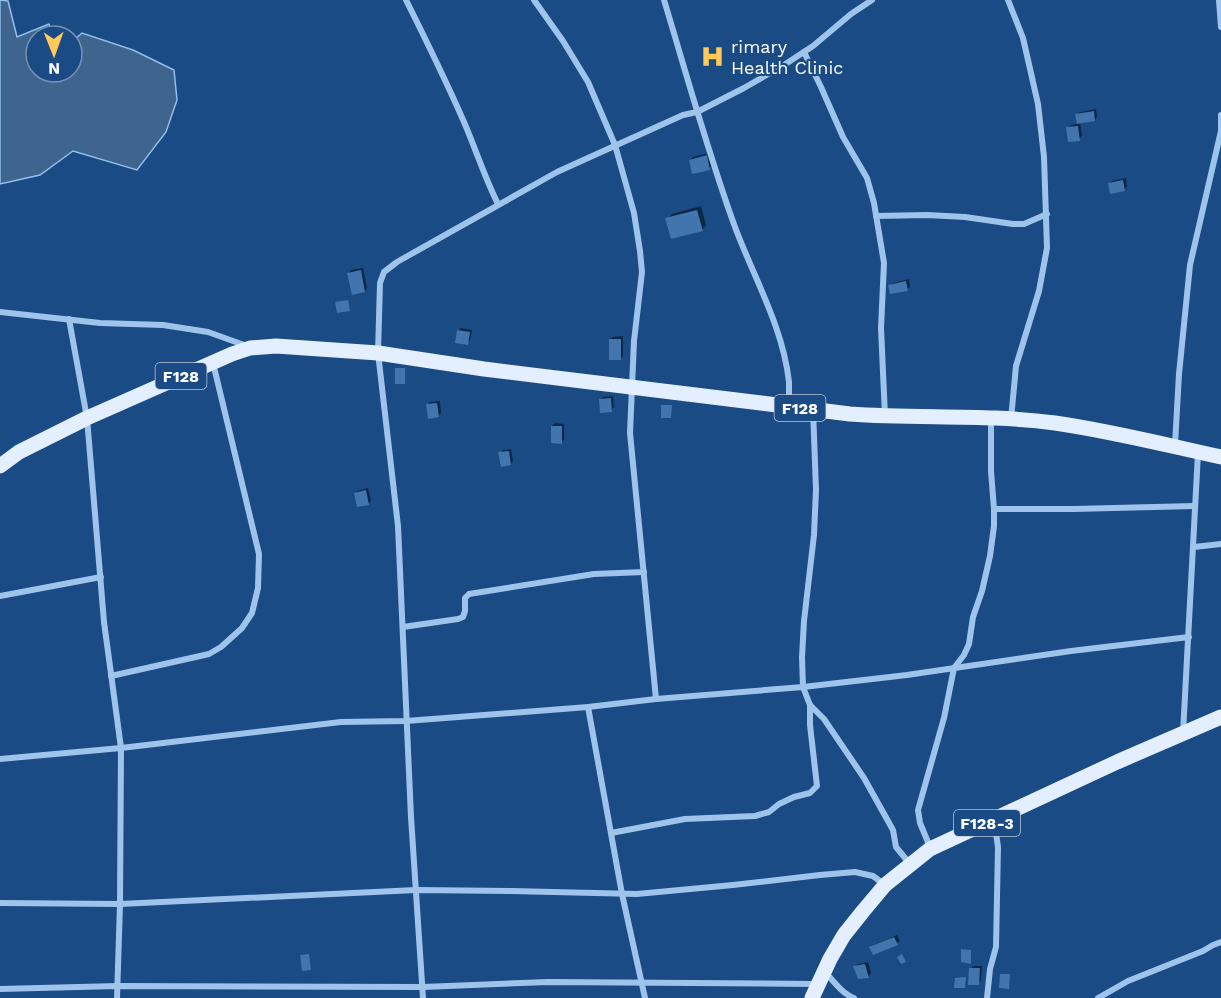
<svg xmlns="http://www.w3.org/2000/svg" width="1221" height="998" viewBox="0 0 1221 998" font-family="'Work Sans',sans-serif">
<rect width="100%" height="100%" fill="#1a4b84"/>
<path fill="#3f648e" stroke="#91bfee" stroke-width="1.5" d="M0 0 8 1 17 37 49 24 53 36H36V72H72V42L82 33 133 50 174 70 177 100 166 132 137 170 73 151 40 175 0 184Z"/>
<g fill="#0007">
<path d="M1096 109 1097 117 1095 120 1080 122 1082 136 1079 139 1068 127 1071 125 1078 124 1077 114 1080 112Z"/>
<path d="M709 153 712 166 709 168 690 160 693 157Z"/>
<path d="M1126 178 1127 187 1124 189 1109 184 1112 181Z"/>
<path d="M701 206 706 225 702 230 667 219 672 214Z"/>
<path d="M363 268 367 288 365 291 349 273 351 270Z"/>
<path d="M909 279 910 287 907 289 890 286 893 283Z"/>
<path d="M461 328 472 330 470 340 467 343 458 331Z"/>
<path d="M623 336V356L620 359 610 339 613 337Z"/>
<path d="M613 396 614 407 611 410 601 400 603 397Z"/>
<path d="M440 401 441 413 438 416 427 405 430 402Z"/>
<path d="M555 423 564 424V440L561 442 552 426Z"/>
<path d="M511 449 513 461 511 464 500 453 503 450Z"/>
<path d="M368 488 371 501 368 503 355 493 358 491Z"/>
<path d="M897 935 900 941 897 943 874 953 871 947 874 945Z"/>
<path d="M868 962 871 973 869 976 859 977 855 966 858 964Z"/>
<path d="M973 966H982L981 980 978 983 971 969Z"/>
</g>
<g fill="#4275ad">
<path d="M1094 111 1095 121 1077 124 1075 114Z"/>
<path d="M1078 126 1080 141 1068 142 1066 127Z"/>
<path d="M707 155 710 170 692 174 689 160Z"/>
<path d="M1123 180 1125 191 1110 194 1108 183Z"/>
<path d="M697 210 703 231 671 239 665 218Z"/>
<path d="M361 270 365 292 352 295 347 273Z"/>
<path d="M906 281 908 291 890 294 888 285Z"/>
<path d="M348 300 350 311 337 313 335 302Z"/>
<path d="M457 330 470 332 468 345 455 343Z"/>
<rect x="609" y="339" width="12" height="21"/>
<rect x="395" y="368" width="10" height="16"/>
<path d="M611 398 612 412 600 413 599 399Z"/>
<path d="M437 403 439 417 428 419 426 404Z"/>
<path d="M661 405H672L671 418H661Z"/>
<path d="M551 426H562V444L551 443Z"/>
<path d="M509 451 511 465 501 467 498 452Z"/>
<path d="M366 490 369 505 357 507 354 493Z"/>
<path d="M894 937 898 945 873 955 869 947Z"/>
<path d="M961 949 971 950V964L961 962Z"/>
<path d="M309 954 311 970 302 971 300 955Z"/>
<path d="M902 954 906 962 901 964 897 957Z"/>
<path d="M865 964 869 978 858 979 853 966Z"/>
<path d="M969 968H980L979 985H968Z"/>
<path d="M1000 974H1010L1009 989 999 988Z"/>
<path d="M966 977 965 988H954L955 978Z"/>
</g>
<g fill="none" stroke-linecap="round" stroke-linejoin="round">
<g stroke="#9fc4ec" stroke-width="6">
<path d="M406 0C426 40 446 81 464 122 476 150 485 178 498 204"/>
<path d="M534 0 563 41 588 82 615 145 634 213 640 251 642 272 634 341 630 433 656 699"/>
<path d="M664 0C687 76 708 153 735 227 754 278 783 327 789 382 789 390 789 398 789 405"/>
<path d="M1008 0 1023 38 1038 104 1044 157 1047 248 1039 291 1016 366 1011 419"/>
<path d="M1219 0 1221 27"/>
<path d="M804 52 821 87 843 137 867 178 874 203 884 263 881 328 885 416"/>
<path d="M876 216 927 215 965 217 1013 224H1024L1047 214"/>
<path d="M0 312 100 323 163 325 208 332 247 346"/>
<path d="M69 319 87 418 104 622 121 748 120 904 117 998"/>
<path d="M813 409 816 490 814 535 804 621 802 657 803 687 810 705 824 719 864 778 893 830 896 847 910 864"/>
<path d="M1175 445 1179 374 1190 265 1221 131V115"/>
<path d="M994 509H1073L1195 506"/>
<path d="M1194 547 1221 544"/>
<path d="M0 596 101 577"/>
<path d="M403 627 458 619 463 617 465 611V598L469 594 594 574 644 572"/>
<path d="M111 676 209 654 221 647 242 628 252 613 258 588 259 554 213 363"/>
<path d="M588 707 622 894 645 998"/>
<path d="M1183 733 1198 453"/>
<path d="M0 759 121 748 341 722 406 721 588 707 656 699 803 687 907 675 1071 651 1189 637"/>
<path d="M611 833 685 819 755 816 769 812 779 804 794 797 810 793 817 786 810 725V705"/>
<path d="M930 847 920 823 918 810 944 718 954 668 964 655 969 644 973 617 982 591 990 556 994 526V509L991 471V419"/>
<path d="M0 903 120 904 416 890 511 891 637 894 733 885 820 875 855 872 873 876 885 885"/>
<path d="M826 973C834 982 843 994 854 998"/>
<path d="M0 989 118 986 423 987 548 982 816 984"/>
<path d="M423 998 411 817 398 526 378 353 380 283 384 272 397 262 557 172 683 115 697 112 744 88 784 65 813 46 851 14 872 0"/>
<path d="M987 998 990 969 996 947 998 847 994 820"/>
<path d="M1098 998 1128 981 1203 951 1213 945 1221 942"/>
</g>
<g stroke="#e3efff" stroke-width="15">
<path d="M0 466 19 452 87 418 232 354 250 348 276 346 378 353 484 369 850 414C918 419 987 414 1055 423 1111 431 1166 445 1221 457"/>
<path d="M812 998 830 959 844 935 864 910 885 885 930 849 1117 762 1221 717"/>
</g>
</g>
<defs>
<symbol id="hospital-bare" viewBox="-9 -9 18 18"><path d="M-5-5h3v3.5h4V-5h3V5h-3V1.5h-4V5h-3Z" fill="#feca5a" stroke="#1a4b84" stroke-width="2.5" paint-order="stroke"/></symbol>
</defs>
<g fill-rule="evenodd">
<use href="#hospital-bare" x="696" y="40" width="33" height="33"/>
</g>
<g text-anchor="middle" stroke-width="4.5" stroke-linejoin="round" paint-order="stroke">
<g fill="#1a4b84" stroke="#bac9da" stroke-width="1.5">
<rect x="155.5" y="363" width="51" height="26" rx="4.5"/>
<rect x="774.5" y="395" width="51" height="26" rx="4.5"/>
<rect x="954" y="810" width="66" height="26" rx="4.5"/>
</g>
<g font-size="16" font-weight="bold" fill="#fff">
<text x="181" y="382">F128</text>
<text x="800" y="414">F128</text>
<text x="987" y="829">F128-3</text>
</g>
<g font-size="18" fill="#fff" stroke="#1a4b84" text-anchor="start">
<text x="731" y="53">rimary<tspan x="731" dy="21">Health Clinic</tspan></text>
</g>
</g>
<g transform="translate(54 54) rotate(179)"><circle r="28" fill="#1a4b84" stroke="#7693b5" stroke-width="1.5"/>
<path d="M0-4.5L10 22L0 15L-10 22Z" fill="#feca5a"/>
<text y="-9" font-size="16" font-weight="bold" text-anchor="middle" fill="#ffffff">N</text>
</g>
</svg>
